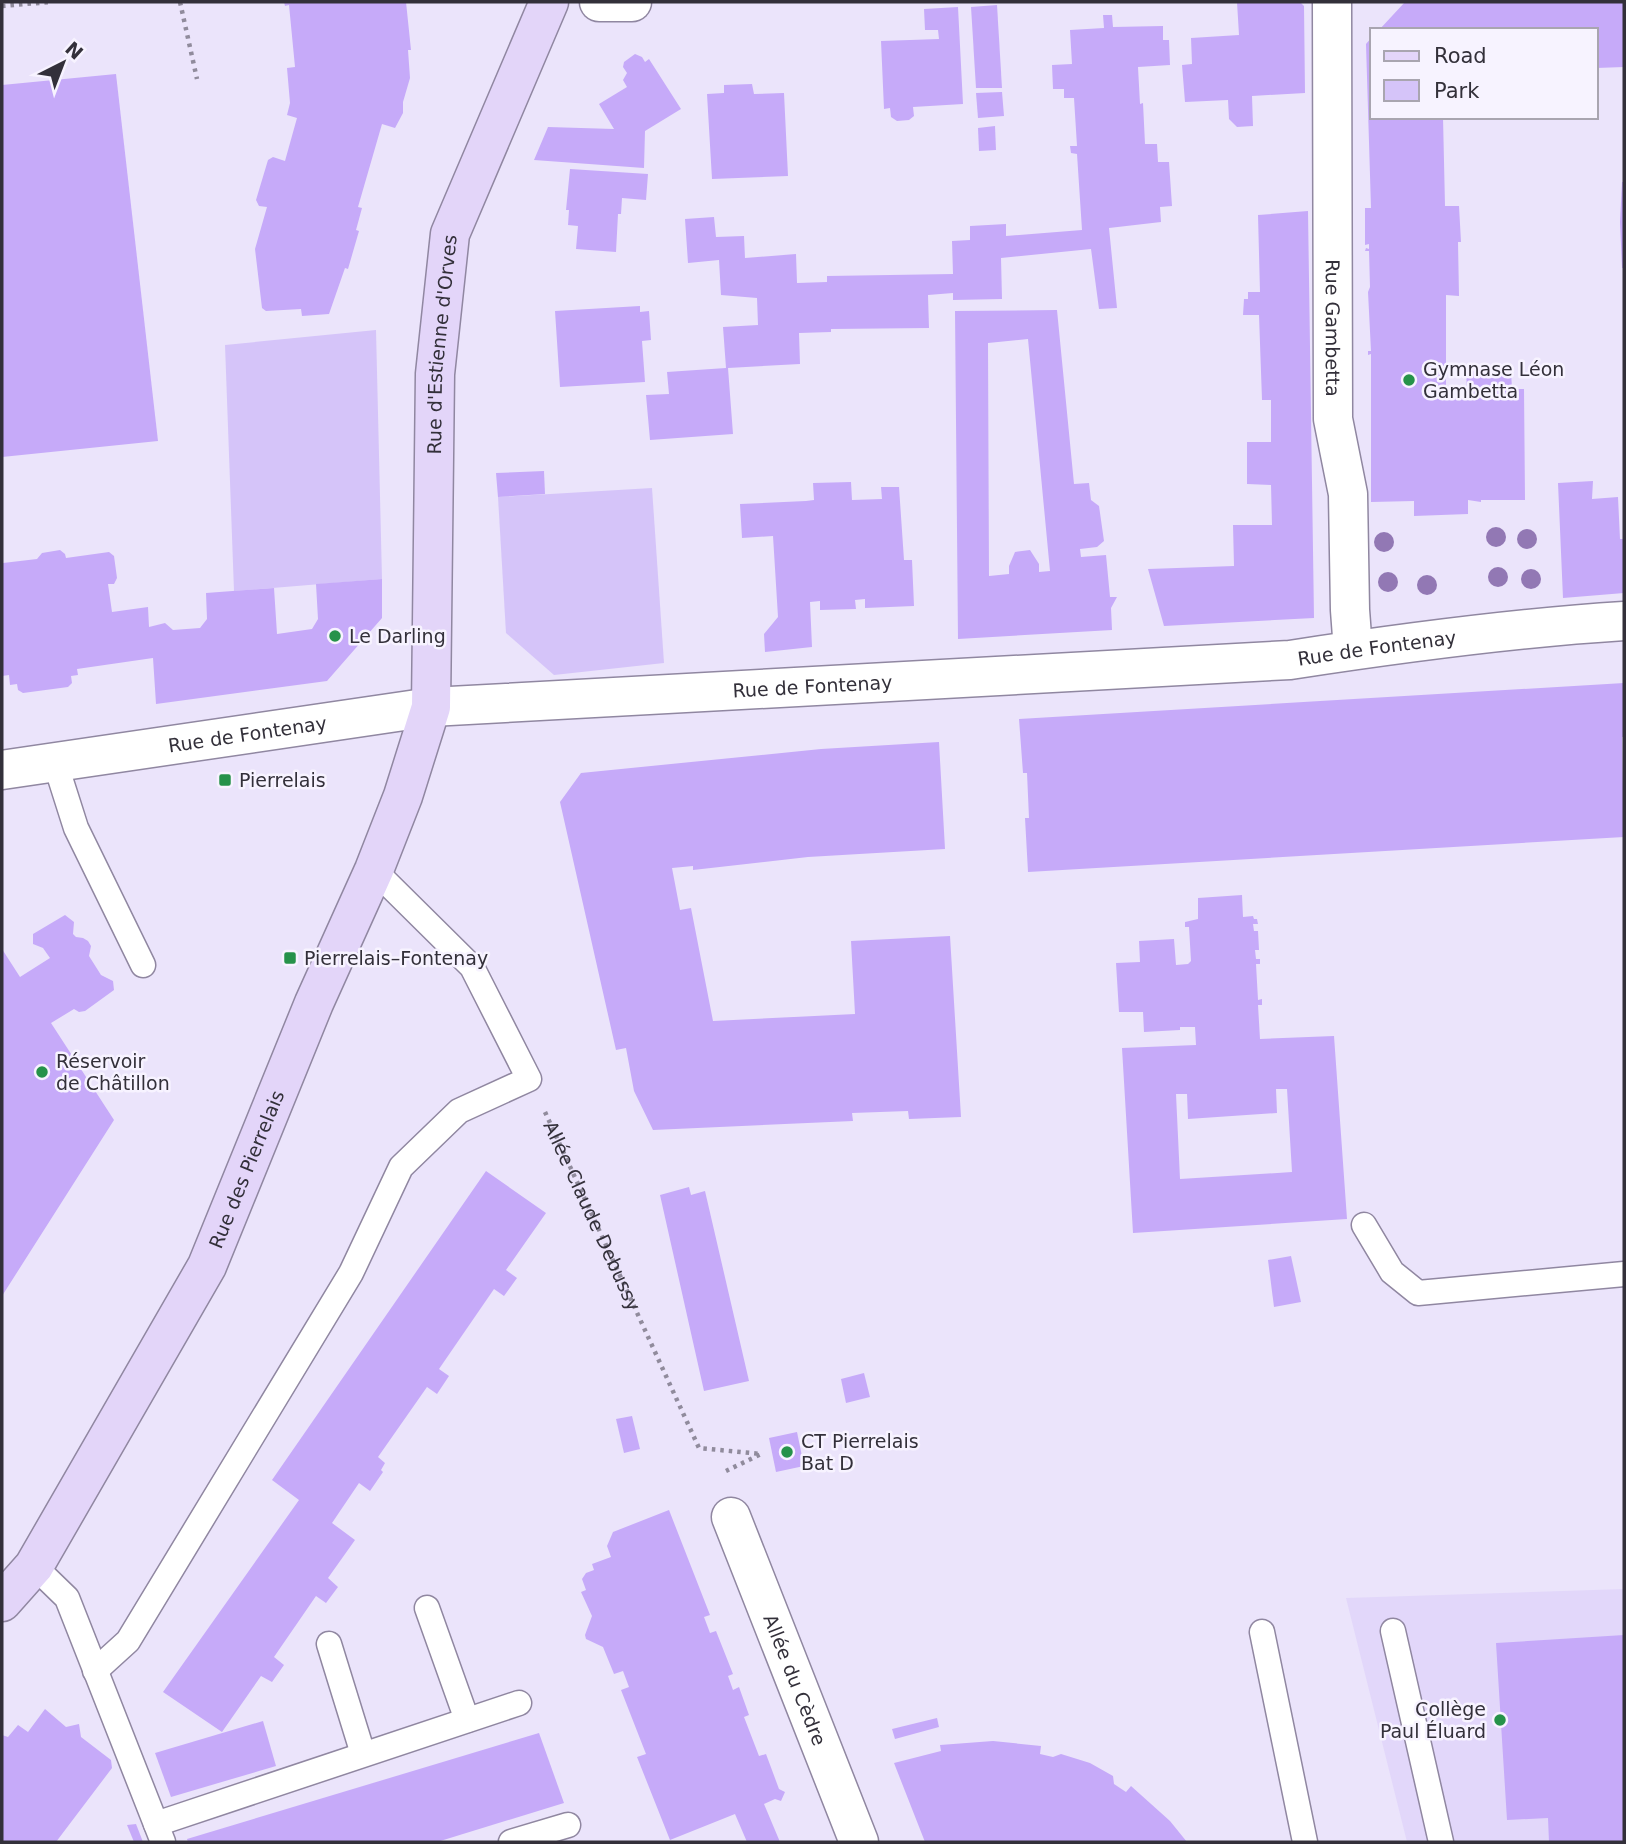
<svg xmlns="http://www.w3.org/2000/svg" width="1626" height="1844" viewBox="0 0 1626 1844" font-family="'DejaVu Sans',sans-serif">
<rect width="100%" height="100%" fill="#ebe4fb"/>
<path fill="#e2d7fa" d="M1624 1589V1842H1407L1346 1598Z"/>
<g fill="#d5c4f9">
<path d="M376 330 382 579 234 591 225 345Z"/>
<path d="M652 488 664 663 554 675 506 633 498 497Z"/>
</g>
<g fill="#c6aaf9" fill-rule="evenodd">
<path d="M284 2H406L411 50H408L410 78 403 102V113L395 128 382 124 358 207 362 208 356 230 359 231 348 269 345 268 329 314 302 316 301 309 266 311 262 308 255 249 267 207 259 206 256 200 268 160 273 157 285 161 297 118 287 115 290 103 287 68 295 67 289 5 285 6Z"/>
<path d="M1237 2H1300L1304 6 1305 93 1252 96 1253 126 1237 127 1229 119 1228 100 1185 102 1182 65 1192 64 1191 38 1239 35Z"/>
<path d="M1405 2H1624V67L1596 68V30H1379Z"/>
<path d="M997 5 1002 88H976L971 7Z"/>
<path d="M958 7 963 104 913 107 914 116 909 120 897 121 891 117 890 108 884 109 881 41 939 39 938 30H925L924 9Z"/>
<path d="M1103 15H1112L1113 27 1163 26V40H1169L1170 65 1138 67 1140 104 1143 103 1145 144H1157L1158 162H1169L1172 206 1160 207 1161 222 1109 228 1117 308 1099 309 1091 249 1001 258 1002 299 953 300V293L928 295 929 328 831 329V332L799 333 800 364 728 368 733 434 650 440 646 395 669 394 667 372 726 368 723 327 758 325 757 298 721 295 719 260 688 263 685 219 714 217 716 237 744 236 745 258 796 254 797 283 827 282V276L953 274 952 241 970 240V226L1006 224V236L1082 230 1077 154 1071 153 1070 146H1077L1074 98H1064V89H1053L1052 65 1072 64 1070 30 1104 28Z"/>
<path d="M1372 37V117H1443L1445 206H1459L1461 242H1458L1459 296 1446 295V389H1467L1466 370 1470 369 1469 371H1511L1512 389H1524L1525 500H1481V502L1468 500V514L1414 516V501L1371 502V354L1368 355V351H1371L1368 292 1370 287 1369 251H1365L1366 248 1369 249V244L1365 245V208H1371L1366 44Z"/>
<path d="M635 54 642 57 645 62 649 59 681 109 645 131 644 168 534 160 548 127 614 129 599 104 627 87 623 80 627 73 623 67 624 62Z"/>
<path d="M116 74 158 441 2 457V85Z"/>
<path d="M752 84 754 94 784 93 788 176 712 179 707 94 724 93V85Z"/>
<path d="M1002 92 1004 116 978 118 976 93Z"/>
<path d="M995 126 996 150 979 151 978 128Z"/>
<path d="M570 169 648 174 646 200 622 198 621 214H618L616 252 576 249 578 226 568 225 569 210H566Z"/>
<path d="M1622 182H1624V268H1622L1620 222Z"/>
<path d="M1308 211 1314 618 1164 626 1148 569 1234 566 1233 525H1272L1271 485 1247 484V442H1271V400H1262L1259 315H1243L1244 299H1248V292H1260L1258 215Z"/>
<path d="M640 306V312L649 311 651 340 642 341 645 382 560 387 555 311Z"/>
<path d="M1057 310 1074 484 1089 483 1091 500 1099 506 1104 541 1097 547 1080 549 1081 557 1106 555 1110 597H1117L1111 608 1112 630 958 639 955 311ZM1028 339 1050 571 1039 572V564L1030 550 1015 552 1009 566V574L989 576 988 343Z"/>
<path d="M544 471 545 494 498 497 496 473Z"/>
<path d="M1593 481 1592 499 1618 497 1620 539H1624V593L1563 598 1558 483Z"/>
<path d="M851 482 852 500 882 499 881 487H899L904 560H912L914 606 865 608V599L855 600 856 609 820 610V601L810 602 812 647 765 652 764 634 778 617 773 536 742 538 740 504 806 501 814 500 813 483Z"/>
<path d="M60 550 65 554 66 558 109 552 114 556 117 578 114 584H108L112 612 148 607 149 627 165 623 173 630 200 628 207 619 206 593 274 588 277 634 312 629 318 619 316 584 382 579V618L327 681 156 704 153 658 77 669 78 675 71 676 72 683 68 687 23 693 18 690 17 684 10 685 9 675 2 676 3 563 37 559 42 553Z"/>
<path d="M1624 683V737H1622L1624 837 1028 872 1025 818H1029L1027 773H1023L1019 719Z"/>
<path d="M939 742 945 849 808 857 693 870V866L672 868 680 910 691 908 713 1021 855 1014 851 941 950 936 961 1117 909 1119 908 1111 852 1113 853 1121 653 1130 634 1091 626 1048 616 1050 560 802 581 773 821 749Z"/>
<path d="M1242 895 1243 917 1253 916 1254 919H1257L1258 924H1253L1254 931H1258L1259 950H1255L1256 959H1260V964H1256L1258 1000 1262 999V1005H1258L1260 1039 1334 1036 1347 1219 1133 1233 1122 1048 1196 1045 1195 1027H1180V1030L1144 1032 1143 1012H1119L1116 963 1140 962 1139 941 1174 939 1176 965 1188 964 1191 961 1189 927H1185V922L1198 919V898ZM1276 1089H1287L1292 1172 1180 1179 1176 1094H1187L1188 1119 1277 1113Z"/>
<path d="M65 915 74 922 73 934 76 937 83 938 88 941 91 946 89 956 101 975 113 981 114 990 85 1011 79 1012 74 1009 51 1023 114 1120 2 1296V949L20 977 50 958 43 948 33 944V934Z"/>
<path d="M486 1171 546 1213 506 1270 517 1278 504 1296 494 1289 439 1369 449 1376 437 1394 427 1387 378 1457 385 1463 381 1470 383 1472 370 1491 359 1483 332 1523 355 1540 328 1578 338 1587 326 1603 316 1596 274 1657 284 1665 272 1682 261 1676 222 1732 163 1692 299 1500 272 1480Z"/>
<path d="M689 1187 691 1195 705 1191 749 1381 704 1391 660 1195Z"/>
<path d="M1291 1256 1301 1302 1274 1307 1268 1260Z"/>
<path d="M864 1373 870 1397 846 1403 841 1379Z"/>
<path d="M632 1416 640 1449 624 1453 616 1419Z"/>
<path d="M797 1432 804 1466 776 1472 769 1438Z"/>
<path d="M669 1510 710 1615 704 1617 710 1633 716 1631 733 1674 728 1676 733 1690 739 1687 749 1715 744 1717 759 1756 766 1754 779 1789 785 1792 781 1801 775 1799 764 1804 780 1842H747L735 1814 670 1840 637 1757 646 1754 621 1690 629 1687 623 1671 614 1674 603 1647 586 1639 585 1635 592 1616 581 1592 586 1590 582 1579 586 1573 594 1570 592 1564 611 1557 607 1546 613 1532Z"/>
<path d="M1624 1635V1842H1549L1548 1818 1507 1820 1496 1643Z"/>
<path d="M45 1709 66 1727 79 1724 81 1737 111 1760 112 1768 56 1842H2V1735L8 1737 18 1725 28 1732Z"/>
<path d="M937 1718 939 1727 895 1739 892 1729Z"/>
<path d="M263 1721 276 1766 171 1797 155 1753Z"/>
<path d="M539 1733 564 1803 437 1842H188L187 1839Z"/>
<path d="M993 1741 1041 1746 1040 1754 1053 1757 1061 1754 1090 1763 1113 1776 1114 1784 1126 1792 1131 1786 1170 1821 1187 1842H925L894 1763 941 1751 940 1745Z"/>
<path d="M136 1824 143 1842H134L127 1825Z"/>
</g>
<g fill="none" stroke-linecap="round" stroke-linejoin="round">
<defs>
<g id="service">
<path d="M55 762 76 828 143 965"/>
<path d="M1364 1225 1392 1272 1418 1293 1624 1274"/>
<path d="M34 1566 67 1598 163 1842"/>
<path d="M427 1608 467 1720"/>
<path d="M1393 1631 1441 1842"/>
<path d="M1262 1632 1305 1842"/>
<path d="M329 1644 363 1754"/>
<path d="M95 1671 128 1641 351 1273 401 1167 459 1111 529 1079 472 967 374 870"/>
<path d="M156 1824 519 1703"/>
<path d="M511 1842 568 1825"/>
</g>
<g id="minor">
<path d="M599 2H632"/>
<path id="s2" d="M1332 2 1333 419 1348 494 1350 610 1353 650"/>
<path id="s3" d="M431 707 1290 660C1401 643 1513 628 1624 621"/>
<path id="s4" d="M731 1517 859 1842"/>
</g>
<g id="tertiary">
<path id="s5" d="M2 770 431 707"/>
</g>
<g id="secondary">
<path id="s6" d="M2 1602 34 1566 207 1266 314 1003 374 870 403 796 431 707 435 374 450 234 549 2"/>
</g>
</defs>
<use href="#service" stroke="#9087a1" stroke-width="27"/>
<use href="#minor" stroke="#9087a1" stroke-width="41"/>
<use href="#tertiary" stroke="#9087a1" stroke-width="41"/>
<use href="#secondary" stroke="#9087a1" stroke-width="41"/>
<g stroke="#908b9c" stroke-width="4.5" stroke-dasharray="3.5 5" stroke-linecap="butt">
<path d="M180 2 197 79"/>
<path d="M2 6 50 2"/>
<path id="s1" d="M545 1112 699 1448 761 1454 726 1471"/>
</g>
<use href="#service" stroke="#fff" stroke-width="24"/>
<use href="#minor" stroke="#fff" stroke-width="38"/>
<use href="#tertiary" stroke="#fff" stroke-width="38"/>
<use href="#secondary" stroke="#e3d5f9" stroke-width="38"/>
</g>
<g fill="#9278b4">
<circle cx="1496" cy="537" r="10"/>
<circle cx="1527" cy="539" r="10"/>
<circle cx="1384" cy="542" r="10"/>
<circle cx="1498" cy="577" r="10"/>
<circle cx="1531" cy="579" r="10"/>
<circle cx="1388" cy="582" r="10"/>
<circle cx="1427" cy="585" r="10"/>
</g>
<g fill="#26924a" stroke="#f7f3ff" stroke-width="2.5">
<circle cx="1409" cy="380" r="7"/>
<circle cx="335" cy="636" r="7"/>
<rect x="218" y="773" width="14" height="14" rx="3.5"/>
<rect x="283" y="951" width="14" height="14" rx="3.5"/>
<circle cx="42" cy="1072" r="7"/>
<circle cx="787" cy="1452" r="7"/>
<circle cx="1500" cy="1720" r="7"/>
</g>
<g text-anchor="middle" stroke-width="5" stroke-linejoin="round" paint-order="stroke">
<g font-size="19" fill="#33303a" stroke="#f7f3ff">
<text dy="7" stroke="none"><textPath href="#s2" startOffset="326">Rue Gambetta</textPath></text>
<text dy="7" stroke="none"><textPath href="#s6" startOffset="1360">Rue d'Estienne d'Orves</textPath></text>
<text dy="7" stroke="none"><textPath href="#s3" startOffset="948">Rue de Fontenay</textPath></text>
<text dy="7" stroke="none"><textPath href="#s3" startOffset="382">Rue de Fontenay</textPath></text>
<text dy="7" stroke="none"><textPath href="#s5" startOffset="248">Rue de Fontenay</textPath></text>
<text dy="7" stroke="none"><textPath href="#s6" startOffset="499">Rue des Pierrelais</textPath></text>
<text dy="7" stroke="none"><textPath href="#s1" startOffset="114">Allée Claude Debussy</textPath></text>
<text dy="7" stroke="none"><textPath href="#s4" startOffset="175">Allée du Cèdre</textPath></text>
</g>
<g font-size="19" fill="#33303a" stroke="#f7f3ff" text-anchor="start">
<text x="1423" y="376">Gymnase Léon<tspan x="1423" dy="22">Gambetta</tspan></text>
<text x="349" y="643">Le Darling</text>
<text x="239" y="787">Pierrelais</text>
<text x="304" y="965">Pierrelais–Fontenay</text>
<text x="56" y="1068">Réservoir<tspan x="56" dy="22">de Châtillon</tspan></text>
<text x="801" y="1448">CT Pierrelais<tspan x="801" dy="22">Bat D</tspan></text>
<text x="1486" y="1716" text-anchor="end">Collège<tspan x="1486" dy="22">Paul Éluard</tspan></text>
</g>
</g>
<rect width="1626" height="1844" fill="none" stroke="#33303a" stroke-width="7"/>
<rect x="1370" y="28" width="228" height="91" fill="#f7f3ff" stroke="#a9a5b0" stroke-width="2"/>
<rect x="1384" y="51" width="35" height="10" fill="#e3d5f9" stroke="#a9a5b0" stroke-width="2"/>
<text x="1434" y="63" font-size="21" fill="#33303a">Road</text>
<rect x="1384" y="80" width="35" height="21" fill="#d5c4f9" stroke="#a9a5b0" stroke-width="2"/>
<text x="1434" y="98" font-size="21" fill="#33303a">Park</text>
<g transform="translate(63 63) rotate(42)" stroke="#f7f3ff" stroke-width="5" paint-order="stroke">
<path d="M0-5L12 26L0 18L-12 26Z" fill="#33303a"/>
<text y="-10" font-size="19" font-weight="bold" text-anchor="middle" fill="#33303a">N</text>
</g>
</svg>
